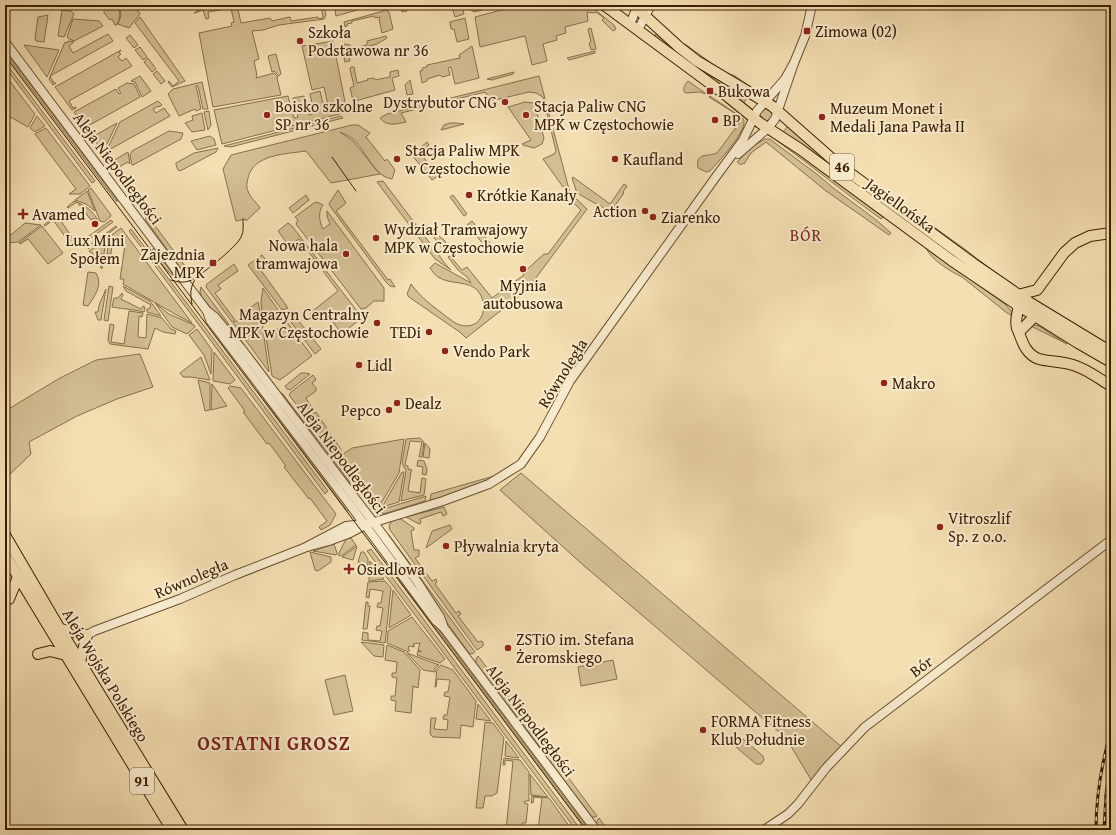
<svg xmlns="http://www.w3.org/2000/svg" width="1116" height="835" viewBox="0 0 1116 835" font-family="'Gentium Book Plus',serif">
<rect width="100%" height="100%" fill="#f4dfb2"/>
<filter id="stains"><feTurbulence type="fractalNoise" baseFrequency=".005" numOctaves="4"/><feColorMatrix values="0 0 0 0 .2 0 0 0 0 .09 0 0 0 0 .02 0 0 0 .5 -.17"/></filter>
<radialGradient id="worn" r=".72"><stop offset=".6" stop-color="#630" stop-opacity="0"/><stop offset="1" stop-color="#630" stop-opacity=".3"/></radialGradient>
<g fill="#d4bf94" stroke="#87704c">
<path d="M104 5H118L120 15 117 25H115L112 19 110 20 104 13Z"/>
<path d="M119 5H134L140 14 129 28 118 24 121 15Z"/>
<path d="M206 5H237L241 23 270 18 272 21 290 17 291 21 318 17 319 19 323 18 321 5H324L326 15 324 19 279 25 263 30 252 31 259 59 254 61 257 75 256 78 274 73 278 77 277 78 281 95 213 107 199 33 232 26 231 23 234 22 231 8 208 12 209 18 206 19 203 10 195 13H194Z"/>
<path d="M334 5H375L336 16Z"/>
<path d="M404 5H424L407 9V11L402 12 401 8 404 7Z"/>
<path d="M451 5H462L464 14 455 17Z"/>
<path d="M485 5H490V8L474 12 470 9Z"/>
<path d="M520 5H589L614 25 616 29 613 31 602 20 604 18 596 12 593 13 587 12 588 21 565 27 566 33 556 36 557 40 543 44 547 61 532 65 525 36 480 47 475 17Z"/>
<path d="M62 10 71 11 74 14 64 37 58 36Z"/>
<path d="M387 10 388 12H389L393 29 382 33 379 19H380V17L375 18 374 16 352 21V23L347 24V26L345 27 344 22Z"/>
<path d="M48 15 44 42 36 41 35 38 38 17Z"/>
<path d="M140 17 185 81 172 87 168 82 169 81 173 86 179 81 135 23Z"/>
<path d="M465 18 469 39 457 42 454 29H451L450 22Z"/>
<path d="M73 19 99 21 103 26 74 41 69 39 67 37Z"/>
<path d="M591 28 596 49 591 50 589 43 591 42 588 29Z"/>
<path d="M108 34 113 41 50 76 54 83H56L53 85 49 79 65 42 67 43 68 41 74 42 69 46 73 53Z"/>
<path d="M656 34 682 56 749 95 743 104 654 38Z"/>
<path d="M130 35 138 45 134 48 126 38Z"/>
<path d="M386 36 387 38 377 44 348 52 350 61 345 62 342 49 345 48 344 44 350 45 351 49 367 45V41Z"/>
<path d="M333 41 347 112 222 144 214 110 288 96 294 118 298 117 293 98 304 96 309 115 314 113 310 94 320 91 325 111 329 110 324 87 312 90 302 46Z"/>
<path d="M685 44 722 71 735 76 754 89 752 91 708 64 684 45Z"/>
<path d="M24 45 59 50 47 77Z"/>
<path d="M472 46 479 78 455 84 451 67 448 68 450 75 442 77 440 75 427 79V81L422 83 420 71 423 70 422 68 427 67V65L460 58 459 55Z"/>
<path d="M140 47 147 57 143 60 135 50Z"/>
<path d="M121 50 119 53 121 54 118 57 122 61 126 58 132 66 69 101 73 108 76 107V108L72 110 55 87Z"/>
<path d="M5 51 118 201H116L5 54Z"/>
<path d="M595 51V53L569 60 567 58Z"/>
<path d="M276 54 281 74 279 76 274 71 272 72 268 56Z"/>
<path d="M148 58 156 69 152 72 144 62Z"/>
<path d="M5 62 95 181 92 183 5 67Z"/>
<path d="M351 67H354L357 83 368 80 367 79 374 78 375 80 390 77V72L398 70 399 76 392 78 395 90 355 101 357 108 355 109 350 88 354 86 350 69Z"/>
<path d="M157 71 165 81 161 84 153 74Z"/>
<path d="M514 72 513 74 492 80 487 79Z"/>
<path d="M5 75 35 114 28 127 5 114Z"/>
<path d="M140 76 151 91 142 97 135 82 131 81Z"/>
<path d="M539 76 570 193 587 209 527 290 466 338 461 333 409 297 407 294 411 284C421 298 434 307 447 317 451 320 456 324 460 325 482 331 490 306 478 291 469 280 450 285 438 277 435 275 432 271 430 268L435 263 471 283 468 278 458 270 448 257 450 256 462 270 467 267 492 298 524 275 523 273 544 254H548L581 210 566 196 568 194 543 159 554 154 556 151 543 97 536 93 529 92 491 101 485 92 401 113 406 122C396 124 387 127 380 118L387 114Z"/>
<path d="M410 80 413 94 407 95 405 85Z"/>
<path d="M688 81 708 95 700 92 685 93C682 88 685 85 688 81Z"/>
<path d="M202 82 208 109H203L198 86H196L201 109 196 111 195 109 179 116 168 94 173 89Z"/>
<path d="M127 83 134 84 140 97 88 126 93 134 91 136 74 112 116 89 119 94 121 93 118 88Z"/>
<path d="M710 96 741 117C743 119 744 119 744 122 745 133 718 162 710 171L706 172 698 168C695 152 708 157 717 153L740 122 737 120 738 118 736 114 709 97Z"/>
<path d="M158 101 162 105 159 107 158 106 153 109 156 113 164 108 170 116 107 151 111 160 110 161 105 154 120 122Z"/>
<path d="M525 102 533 103 535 106 544 138 542 144 534 148 523 145 522 144 531 140 508 107Z"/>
<path d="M765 107 773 112V116L767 121H765L759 117V114Z"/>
<path d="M209 111 211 125 208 130 204 112Z"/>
<path d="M202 113 205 130 192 132 185 123 193 120 192 116Z"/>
<path d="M37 116 45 126 35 132 30 128Z"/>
<path d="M341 116 343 118 231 147 224 146Z"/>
<path d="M117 123 106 146 104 153 92 137Z"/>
<path d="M450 123H456L464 124 441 130 444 125Z"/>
<path d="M352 125H358L370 133 366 137 385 161 387 159 395 170 392 179C372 176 366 149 352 138 349 136 344 134 340 132L353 141 380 174 331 183 306 151C287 154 253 154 248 178 247 182 246 187 248 191 249 196 257 203 260 208L246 221 245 219 236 221 223 169 231 155Z"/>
<path d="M789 125 890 207 888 210 782 133Z"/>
<path d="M46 128 90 186 80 194H69L76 189 35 134Z"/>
<path d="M169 131 183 133 181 139 133 165H132L130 155 132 151Z"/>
<path d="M210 136 214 139 216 145 197 150 191 141Z"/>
<path d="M778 137 883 217 881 219C845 193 812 166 776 140Z"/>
<path d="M765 139H770L775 143 818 175 832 187 875 219 891 233 889 235 826 191 766 142 751 153 744 164 743 163 741 165 737 162 753 146Z"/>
<path d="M427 142 429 145 420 153 438 176 432 180 412 155Z"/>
<path d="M218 148 216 152 180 171 178 170 176 165V163L194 153Z"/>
<path d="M128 152 130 164 128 162 119 167 121 173 117 170 111 162Z"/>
<path d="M573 177 610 204 624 184 627 186 623 192 624 193 609 214 599 204 598 205 577 193 572 178Z"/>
<path d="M383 181 447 266 451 270 435 259 377 182Z"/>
<path d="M91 188 111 215 110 217 104 222 100 221 88 190Z"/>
<path d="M338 190 346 203 336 211 388 280 390 279 395 287 390 286 386 282 330 206 329 204Z"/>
<path d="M87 191 95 211 86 204 75 200Z"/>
<path d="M306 195 309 200 293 213 289 208Z"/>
<path d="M453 195 467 214 464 216 450 197Z"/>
<path d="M74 201C86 206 94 211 99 223L94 218 91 220 77 202 68 208 67 207Z"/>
<path d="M317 202 323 205C318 211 319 222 323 229L330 224 327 216V211L384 288V301H374L366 308 361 309 296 224 298 220 295 217 314 203Z"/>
<path d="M902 204 966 250 1019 291 900 207Z"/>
<path d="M57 215 76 243 72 246 53 220 45 226 44 225Z"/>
<path d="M148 218 150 219 191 274 187 277 145 219Z"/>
<path d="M111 220 113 222 87 241H82Z"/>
<path d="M472 221 490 243 486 247 467 225Z"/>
<path d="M25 223 41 225 18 242 5 243V228L11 235Z"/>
<path d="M288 223 292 226 360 315V319L342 334 324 310 314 318 310 313 338 291 299 239 289 246 278 231Z"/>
<path d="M424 224 444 240 448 247 444 251Z"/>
<path d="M42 226 63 253 48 264 28 239 20 244 19 243Z"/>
<path d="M116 226 117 227 88 249 90 245Z"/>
<path d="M121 228 192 323C168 311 146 297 123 284L124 279H120L125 245 112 243 111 254H107L109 237Z"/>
<path d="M131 229 328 491 325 494 129 231Z"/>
<path d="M106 239 104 254C99 254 93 255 89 251Z"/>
<path d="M154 248 174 276C164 270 158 258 152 250Z"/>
<path d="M926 248 1005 304 1011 311 1013 316 1007 313 962 277C950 271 931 260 926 248Z"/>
<path d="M91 255 104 256 102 269 100 267 102 265 98 259 96 260Z"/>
<path d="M262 255 268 263 260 269 288 308 282 310 248 265Z"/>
<path d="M234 264 238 271 218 285 221 289 215 293 235 320 232 322 206 287 207 284Z"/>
<path d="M88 272 96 273C103 286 95 295 88 306L83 305Z"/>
<path d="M109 286 113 287 108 321 104 320Z"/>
<path d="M123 286 150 301 161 316 147 312V309H149L151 305 126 291Z"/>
<path d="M201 287 272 382 268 379 202 297 200 292Z"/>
<path d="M263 288 278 310 262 312 261 302Z"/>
<path d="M106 289 101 320H98L95 312H98L99 305Z"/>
<path d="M122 293 123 295 121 299 141 309 143 306 145 307 144 312C133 309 123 309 112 307L114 298H118Z"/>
<path d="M258 302 260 312 239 316Z"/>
<path d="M155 303 169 314 194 325 195 327 187 334 172 327Z"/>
<path d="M290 310 321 349 315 354 285 314Z"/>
<path d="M129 311 143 313 142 317 139 316 138 337 146 338 147 314 162 318 171 329 176 331 175 334 163 332 155 328 148 349 110 344 108 340 110 324 114 325 111 342 124 344Z"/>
<path d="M261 315 269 372 233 323 238 320Z"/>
<path d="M284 318 312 356 280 380 272 376 265 330 281 329Z"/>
<path d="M1034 325 1039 326 1067 344 1031 326Z"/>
<path d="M197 329 212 350 211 374 204 355 189 335Z"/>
<path d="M214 352 235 380 230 384 213 381Z"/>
<path d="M140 354 153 387 117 399 77 416 29 442 31 454 5 479V412L15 405 60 378 96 360Z"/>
<path d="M201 357 210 380 190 377H183L180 373Z"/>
<path d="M301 373H305L310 374 290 390 287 389 285 386Z"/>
<path d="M313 375 316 380 312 383 316 388V391L306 398 314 411 306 417 289 395 291 392Z"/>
<path d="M198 380 210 383V410L205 411Z"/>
<path d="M212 384 227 406 211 410Z"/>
<path d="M230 386 241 388 336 514 330 525 321 530 319 527 327 521 310 498 309 499 284 467 286 466 269 443 267 444 243 412 245 411 228 388Z"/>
<path d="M258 389 349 510 347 511 257 390Z"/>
<path d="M282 393 350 482 348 484Z"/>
<path d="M316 412 342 451 335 457 307 418Z"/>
<path d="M420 438 424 442 422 457H419L422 442 410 441 405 465 408 466V469L412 470 411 472 408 491 420 493 422 478 426 479 424 495 401 501 406 471 402 463 406 439Z"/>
<path d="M404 439 399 473 379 507H377V506L373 507 336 459 352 448Z"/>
<path d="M425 443 430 449 429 458 423 457Z"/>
<path d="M418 460 424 461 427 469 426 475 422 474 423 467 417 466Z"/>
<path d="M402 472H404L399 502 382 507Z"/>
<path d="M521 473 843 748 813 783 786 738 582 564 500 490Z"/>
<path d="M494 476C483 489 448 496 430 500L431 494Z"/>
<path d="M426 496 425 501 383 514 380 510Z"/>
<path d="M444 507 447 514 443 516 441 512 420 519 421 523 419 524 406 517Z"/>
<path d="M396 519H401L414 528V530L411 531 414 550H419V556L415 558 432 581 436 579 437 582 435 584 456 613 459 611 461 614 458 616 478 642 481 641 483 642V646L477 650 390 530 389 526 391 522Z"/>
<path d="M450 525 452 529 426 548 432 531Z"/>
<path d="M389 535 475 652 472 654 469 653C440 615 416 574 387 536Z"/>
<path d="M351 538 356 545 341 556 338 555 346 539Z"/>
<path d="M334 544 337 553 336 555 313 551Z"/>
<path d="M357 546 353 560 342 557Z"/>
<path d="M371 549 581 830H576L367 551Z"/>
<path d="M310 552 331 557V562L318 571 315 570Z"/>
<path d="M361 552H364L368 559V565L358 562Z"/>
<path d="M370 561 384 579 369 581Z"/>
<path d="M393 569 589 830H587L392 570Z"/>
<path d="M385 581 391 588 385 643 362 640 363 632 368 633V640L380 641 382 631 376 630 377 626H380L383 608 377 607 378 603H381L383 591 370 589 369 598 366 597 368 582Z"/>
<path d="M393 590 411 615 389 628Z"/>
<path d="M366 602H368V606H370L367 629H363Z"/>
<path d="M412 617 445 659 440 663 417 655 418 651 421 652V651L418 650 420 643 413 644V645L415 646 414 647 409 646 408 649 410 650 408 652 387 643 388 631Z"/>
<path d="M361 642 384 645 383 657 374 656Z"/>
<path d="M387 645 404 652 420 670 418 688 412 686 413 687 411 713 395 711 396 701 391 700V696H395L397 678 392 677V673H396L397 662 385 660Z"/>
<path d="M407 653 439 665 435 668V672L423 670Z"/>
<path d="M478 656 551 754H547L544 752 476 663V659Z"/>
<path d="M613 660 617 679 581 686 578 667Z"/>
<path d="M441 665 453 670 476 701 473 727 461 725 460 738 433 737 430 734 431 718H436L434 729 447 730 448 720 443 719 444 715H447L450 697 444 696 445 692H448L450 680 437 679 436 687H435L437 669Z"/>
<path d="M345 675 353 711 334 715 325 680Z"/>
<path d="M478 704 491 721 476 719Z"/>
<path d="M485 722 493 723 504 738 497 793 492 796H485L483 808H476Z"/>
<path d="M743 739 763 756 764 760 761 764H756L736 747Z"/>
<path d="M506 741 519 758 505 756Z"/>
<path d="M553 757 597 816 595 817H592L551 763V760Z"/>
<path d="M504 758 520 760 529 772V801H525L524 803 528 804 526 823H522V826H519L518 829 506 830 513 761 505 760V765H503Z"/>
<path d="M530 774 548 797 531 795Z"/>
<path d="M532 796 549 798 572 830H538L542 798 534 797 533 803H531Z"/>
<path d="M599 818 608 830H602L596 823Z"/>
</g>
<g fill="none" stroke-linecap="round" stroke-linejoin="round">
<defs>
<g id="tertiary">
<path d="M630 24 638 5"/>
<path d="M638 30 651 5"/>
<path d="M5 42 207 311 210 320 351 506 435 620 444 628 596 830"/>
<path d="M738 154 768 128 775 119 794 63 805 36 812 5"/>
<path d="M207 311 215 317 241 348 383 535 418 583 440 617 443 625"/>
<path d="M307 547 329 541 350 533 365 525 443 501 489 484 521 464 540 437 570 381 715 178 743 140 757 111 785 79 794 63"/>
<path d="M87 635 94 631 180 599 235 575 304 548 346 526 364 524"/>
<path d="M764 830 788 814 798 804 826 768 865 727 1111 540"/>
</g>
<g id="primary">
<path d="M604 5 727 96 760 123 800 149 951 260 1019 306 1078 343 1111 362"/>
<path d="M633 5 679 47 697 61 772 106 839 165 974 264 1032 304 1111 352"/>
<path d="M1018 295 1037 290 1064 253 1075 243 1090 236 1111 233"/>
<path d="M1019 306C1017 313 1015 321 1017 328 1017 330 1019 331 1019 333 1023 344 1027 355 1039 359 1050 362 1062 361 1073 365 1087 369 1098 378 1111 386"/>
<path d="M1019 332 1035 316"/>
<path d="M5 535 60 629 183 830"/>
<path d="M5 555 172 830"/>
<path d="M9 599 18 577"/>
<path d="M60 629 87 635 80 662"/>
<path d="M38 654 50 651 66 655"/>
</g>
</defs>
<use href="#tertiary" stroke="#68502f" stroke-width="10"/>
<use href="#primary" stroke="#3a2003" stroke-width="12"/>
<use href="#tertiary" stroke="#f8eacd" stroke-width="8"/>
<use href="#primary" stroke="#f4dfb2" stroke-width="10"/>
<g stroke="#3a2003" stroke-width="1">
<path d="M621 5C630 11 639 11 647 5"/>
<path d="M5 56 586 830"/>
<path d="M332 157 356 191"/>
<path d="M171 280C177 282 183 283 189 281 198 278 238 246 241 237 244 231 243 226 243 219"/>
<path d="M192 304C190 295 190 286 196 278"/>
</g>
<defs>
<g id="rail">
<path d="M1096 830C1096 796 1102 762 1111 730"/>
<path d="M1104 830 1106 794 1111 762"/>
</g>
</defs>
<use href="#rail" stroke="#3a2003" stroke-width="3"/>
<use href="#rail" stroke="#f8eacd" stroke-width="1.5" stroke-dasharray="4.5" stroke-linecap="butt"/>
</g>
<g fill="#8f2418" stroke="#f8eacd" stroke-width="1.5">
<rect x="803" y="27" width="8" height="8" rx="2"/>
<circle cx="300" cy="41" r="4"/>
<rect x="706" y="87" width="8" height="8" rx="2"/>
<circle cx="505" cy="102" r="4"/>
<circle cx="267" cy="115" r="4"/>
<circle cx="526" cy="115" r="4"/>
<circle cx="822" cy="117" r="4"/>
<circle cx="715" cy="120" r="4"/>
<circle cx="397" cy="159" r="4"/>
<circle cx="615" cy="159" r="4"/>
<circle cx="469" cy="195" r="4"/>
<circle cx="645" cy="211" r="4"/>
<path d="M21 208h4v4h4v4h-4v4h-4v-4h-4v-4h4z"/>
<circle cx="653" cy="217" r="4"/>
<circle cx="95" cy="224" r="4"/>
<circle cx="376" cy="238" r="4"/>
<circle cx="346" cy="254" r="4"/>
<rect x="209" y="259" width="8" height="8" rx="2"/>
<circle cx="523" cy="269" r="4"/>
<circle cx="377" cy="323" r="4"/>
<circle cx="429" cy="332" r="4"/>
<circle cx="445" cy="351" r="4"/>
<circle cx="359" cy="365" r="4"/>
<circle cx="884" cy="383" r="4"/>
<circle cx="397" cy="403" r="4"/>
<circle cx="389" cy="410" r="4"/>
<circle cx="940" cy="527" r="4"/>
<circle cx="446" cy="546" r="4"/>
<path d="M347 563h4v4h4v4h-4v4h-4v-4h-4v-4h4z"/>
<circle cx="508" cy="648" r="4"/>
<circle cx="703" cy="730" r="4"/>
</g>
<g text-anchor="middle" stroke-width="4" stroke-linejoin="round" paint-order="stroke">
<g fill="#f8eacd" stroke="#735d40" stroke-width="1">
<rect x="830" y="154" width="24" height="26" rx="3"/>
<rect x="130" y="768" width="24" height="26" rx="3"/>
</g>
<g font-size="15" font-weight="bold" fill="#3a2003">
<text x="842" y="172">46</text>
<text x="142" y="786">91</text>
</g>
<g font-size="16" fill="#3a2003" stroke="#f8eacd" text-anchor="start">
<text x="815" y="37">Zimowa (02)</text>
<text x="308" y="38">Szkoła<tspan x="308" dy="18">Podstawowa nr 36</tspan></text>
<text x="718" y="97">Bukowa</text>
<text x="497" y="108" text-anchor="end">Dystrybutor CNG</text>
<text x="275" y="112">Boisko szkolne<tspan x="275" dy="18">SP nr 36</tspan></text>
<text x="534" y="112">Stacja Paliw CNG<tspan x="534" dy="18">MPK w Częstochowie</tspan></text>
<text x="830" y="114">Muzeum Monet i<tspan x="830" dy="18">Medali Jana Pawła II</tspan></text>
<text x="723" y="126">BP</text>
<text x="405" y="156">Stacja Paliw MPK<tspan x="405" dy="18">w Częstochowie</tspan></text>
<text x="623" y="165">Kaufland</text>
<text x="477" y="201">Krótkie Kanały</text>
<text x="637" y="217" text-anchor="end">Action</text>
<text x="32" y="220">Avamed</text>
<text x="661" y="223">Ziarenko</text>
<text x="384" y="235">Wydział Tramwajowy<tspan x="384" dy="18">MPK w Częstochowie</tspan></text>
<text x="95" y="246" text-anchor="middle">Lux Mini<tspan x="95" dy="18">Społem</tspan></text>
<text x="338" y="251" text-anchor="end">Nowa hala<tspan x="338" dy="18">tramwajowa</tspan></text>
<text x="205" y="260" text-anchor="end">Zajezdnia<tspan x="205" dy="18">MPK</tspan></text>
<text x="523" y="291" text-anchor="middle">Myjnia<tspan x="523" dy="18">autobusowa</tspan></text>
<text x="369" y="320" text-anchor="end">Magazyn Centralny<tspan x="369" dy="18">MPK w Częstochowie</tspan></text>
<text x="421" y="338" text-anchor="end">TEDi</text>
<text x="453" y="357">Vendo Park</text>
<text x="367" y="371">Lidl</text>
<text x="892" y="389">Makro</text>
<text x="405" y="409">Dealz</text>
<text x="381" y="416" text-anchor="end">Pepco</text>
<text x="948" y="524">Vitroszlif<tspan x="948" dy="18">Sp. z o.o.</tspan></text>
<text x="454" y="552">Pływalnia kryta</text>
<text x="357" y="575">Osiedlowa</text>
<text x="516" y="645">ZSTiO im. Stefana<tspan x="516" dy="18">Żeromskiego</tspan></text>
<text x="711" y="727">FORMA Fitness<tspan x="711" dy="18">Klub Południe</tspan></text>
</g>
<g font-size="16" fill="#3a2003" stroke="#f8eacd">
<text transform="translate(118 168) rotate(53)" y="6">Aleja Niepodległości</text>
<text transform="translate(901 205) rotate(36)" y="6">Jagiellońska</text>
<text transform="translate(562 373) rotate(-58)" y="6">Równoległa</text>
<text transform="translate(342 457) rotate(53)" y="6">Aleja Niepodległości</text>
<text transform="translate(191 578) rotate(-23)" y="6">Równoległa</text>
<text transform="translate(921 666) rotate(-37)" y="6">Bór</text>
<text transform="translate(106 675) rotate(59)" y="6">Aleja Wojska Polskiego</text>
<text transform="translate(531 720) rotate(53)" y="6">Aleja Niepodległości</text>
</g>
<g font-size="17" letter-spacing="1" fill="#7a1f14" stroke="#f8eacd">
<text x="806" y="241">BÓR</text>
</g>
<g font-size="20" font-weight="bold" letter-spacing="1" fill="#7a1f14" stroke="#f8eacd">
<text x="274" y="750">OSTATNI GROSZ</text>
</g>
</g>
<rect width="1116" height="835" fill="none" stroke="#f4dfb2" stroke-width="20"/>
<rect x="6" y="6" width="1104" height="823" fill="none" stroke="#3a2003" stroke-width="2"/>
<rect x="10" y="10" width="1096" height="815" fill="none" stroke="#3a2003"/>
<rect width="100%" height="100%" filter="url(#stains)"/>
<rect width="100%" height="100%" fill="url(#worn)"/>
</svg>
